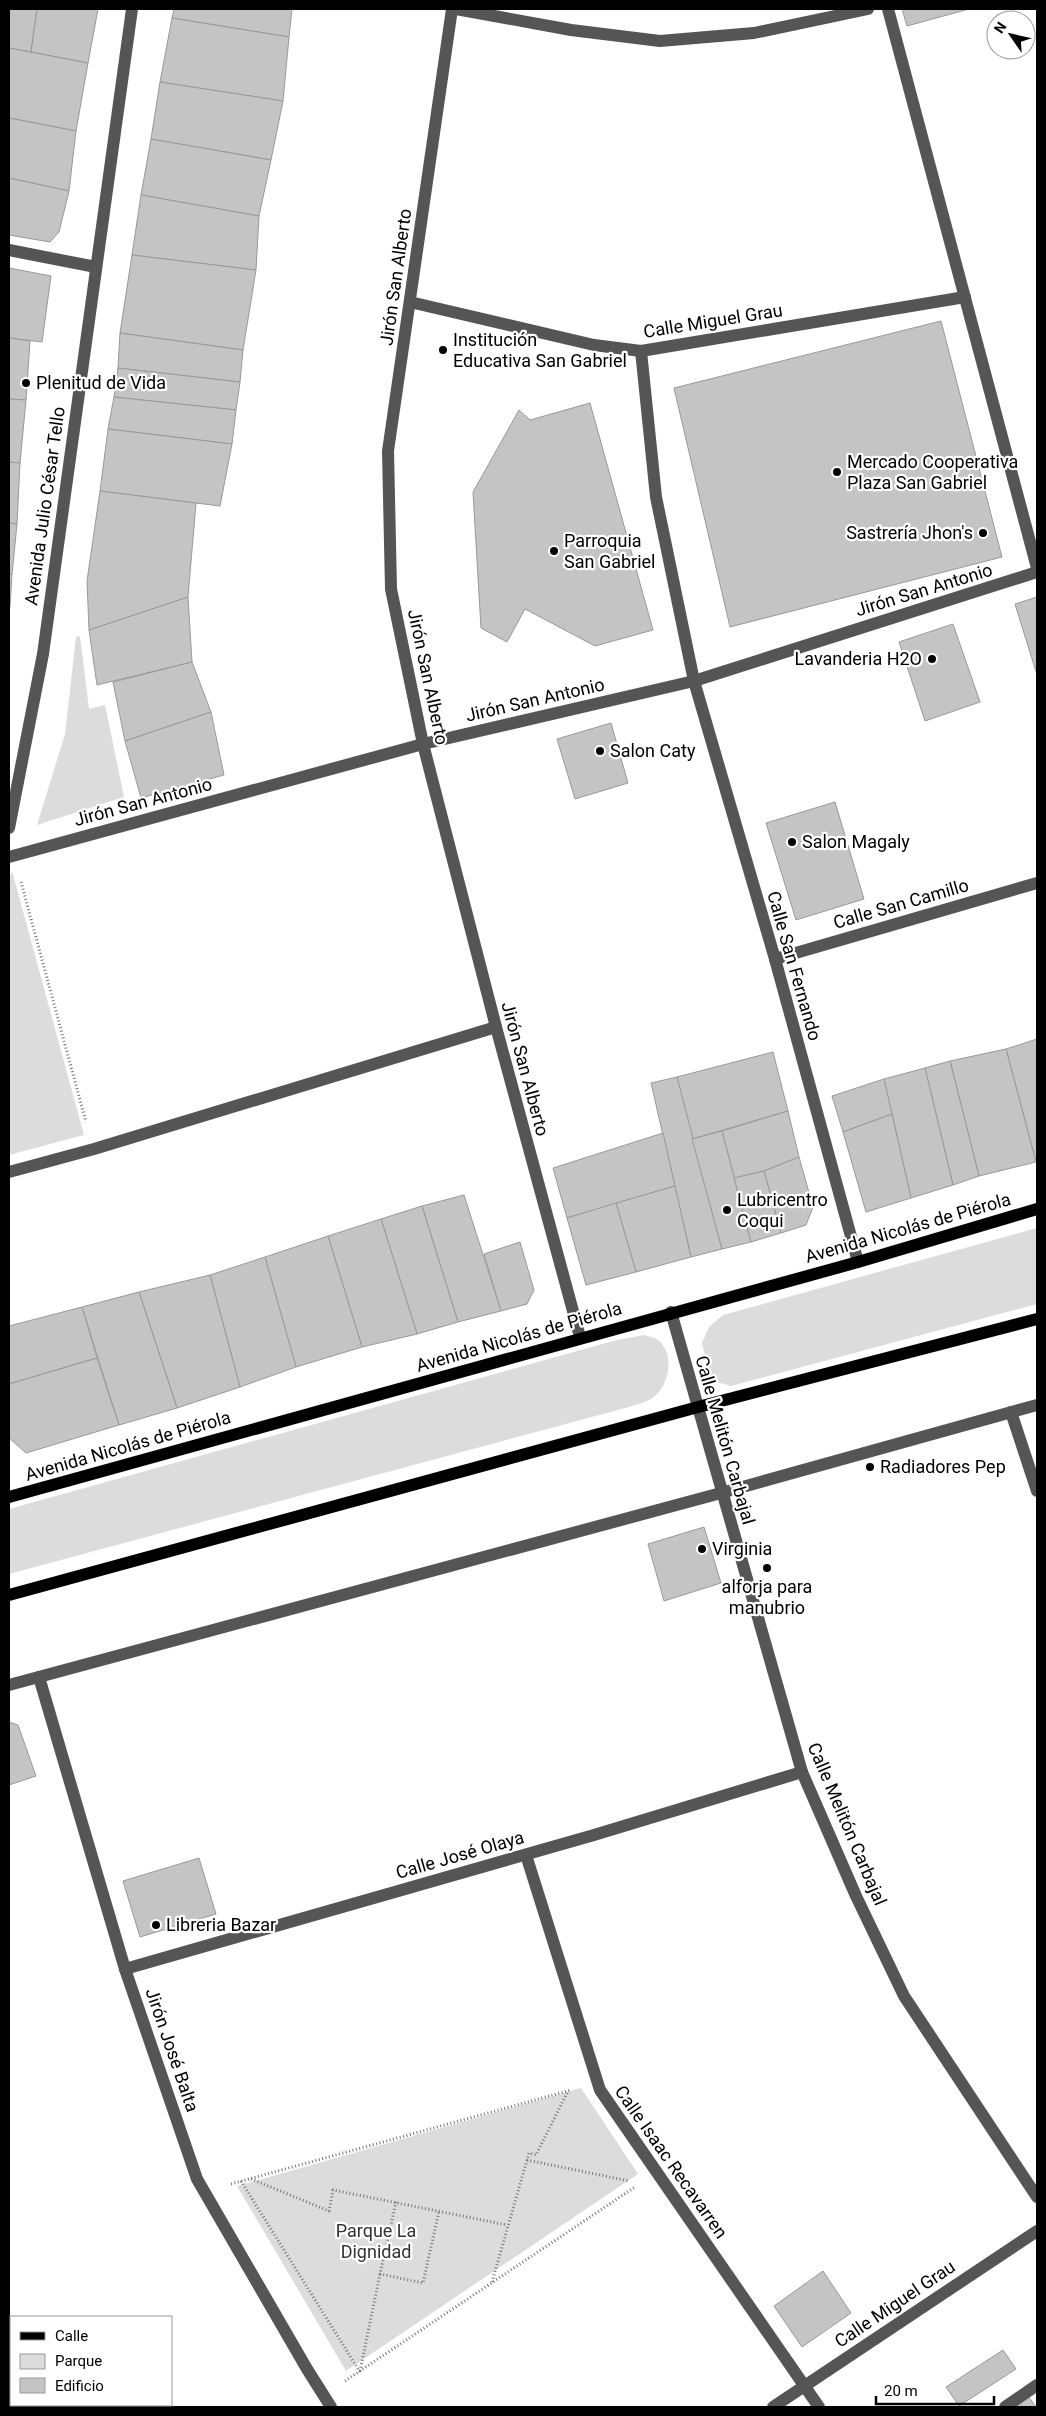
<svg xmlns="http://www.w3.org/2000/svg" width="1046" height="2416" viewBox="0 0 1046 2416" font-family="Roboto,sans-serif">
<rect width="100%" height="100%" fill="#fff"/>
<g fill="#dcdcdc">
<path d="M80 636 89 709 105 705 124 797 37 825 65 734 76 637Z"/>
<path d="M12 871 84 1135 9 1155V880Z"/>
<path d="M1037 1228V1304L731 1386 717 1382 709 1373 702 1343 709 1327 723 1315Z"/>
<path d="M644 1335C648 1336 655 1338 658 1340 676 1355 669 1388 651 1399 645 1403 636 1404 629 1407L9 1574V1509L617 1340Z"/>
<path d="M581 2088 638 2174 346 2371 237 2186Z"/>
</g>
<g fill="#c4c4c4" stroke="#999">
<path d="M9 9H37L31 52 9 48Z"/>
<path d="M37 9H98L88 63 31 52Z"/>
<path d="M174 9H292L289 37 172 18Z"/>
<path d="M902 9H969L907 26Z"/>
<path d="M172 18 289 37 283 101 160 82Z"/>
<path d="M9 48 88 63 76 131 9 118Z"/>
<path d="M160 82 283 101 271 160 151 139Z"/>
<path d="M9 118 76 131 69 191 9 178Z"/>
<path d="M151 139 271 160 259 216 141 195Z"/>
<path d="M9 178 69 191 59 232 50 242 9 235Z"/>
<path d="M141 195 259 216 256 270 132 255Z"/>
<path d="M132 255 256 270 243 350 120 333Z"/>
<path d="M9 268 51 276 42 342 9 338Z"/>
<path d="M941 321 1002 557 730 627 674 388Z"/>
<path d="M120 333 243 350 240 382 118 368Z"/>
<path d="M9 338 30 341 26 400 9 399Z"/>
<path d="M118 368 240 382 236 410 114 397Z"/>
<path d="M114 397 236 410 232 444 108 429Z"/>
<path d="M9 399 26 400 20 463 9 462Z"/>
<path d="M590 403 653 630 595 646 525 609 507 642 481 628 473 492 519 410 530 420Z"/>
<path d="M108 429 232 444 220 506 100 491Z"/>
<path d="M9 462 20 463 17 524 9 523Z"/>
<path d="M100 491 196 503 188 597 89 630 87 581Z"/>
<path d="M9 523 17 524 12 574H9Z"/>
<path d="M9 574H12L10 607H9Z"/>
<path d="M188 597 192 662 97 685 89 630Z"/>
<path d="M1037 597V675L1015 604Z"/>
<path d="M953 624 980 702 925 721 899 642Z"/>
<path d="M192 662 211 712 125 741 113 682Z"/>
<path d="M211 712 224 775 141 798 125 741Z"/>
<path d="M611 723 628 783 575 799 557 739Z"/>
<path d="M835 802 864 899 796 920 766 823Z"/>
<path d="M1037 1039V1162H1036L1006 1049Z"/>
<path d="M1006 1049 1036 1162 979 1176 950 1061Z"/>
<path d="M773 1052 788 1111 692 1139 677 1077Z"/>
<path d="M950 1061 979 1176 953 1185 925 1068Z"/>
<path d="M925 1068 953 1185 911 1198 884 1079Z"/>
<path d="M677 1077 722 1249 691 1257 651 1083Z"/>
<path d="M884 1079 892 1114 843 1132 832 1096Z"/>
<path d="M788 1111 799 1157 764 1171 734 1178 722 1131Z"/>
<path d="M892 1114 911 1198 866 1212 843 1132Z"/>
<path d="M722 1131 751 1242 722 1249 692 1139Z"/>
<path d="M663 1133 675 1186 567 1218 553 1168Z"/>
<path d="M799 1157 813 1207 806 1225 781 1233 764 1171Z"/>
<path d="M764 1171 781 1233 751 1242 734 1178Z"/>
<path d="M675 1186 691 1257 636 1272 616 1203Z"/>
<path d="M464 1195 501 1311 458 1322 422 1206Z"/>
<path d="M616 1203 636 1272 586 1285 567 1218Z"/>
<path d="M422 1206 458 1322 417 1334 381 1219Z"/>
<path d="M381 1219 417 1334 362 1347 328 1236Z"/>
<path d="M328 1236 362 1347 296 1367 265 1257Z"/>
<path d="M520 1242 534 1290 527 1304 501 1311 484 1254Z"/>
<path d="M265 1257 296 1367 240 1387 210 1275Z"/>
<path d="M210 1275 240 1387 177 1408 139 1292Z"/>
<path d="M139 1292 177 1408 119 1425 82 1307Z"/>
<path d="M82 1307 97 1358 9 1384V1326Z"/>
<path d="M97 1358 119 1425 26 1453 9 1438V1384Z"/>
<path d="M704 1527 721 1583 664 1601 648 1544Z"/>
<path d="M9 1722 18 1725 36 1776 9 1785Z"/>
<path d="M199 1858 216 1914 140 1937 123 1881Z"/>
<path d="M823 2271 851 2313 802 2347 774 2306Z"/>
<path d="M1003 2350 1016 2369 959 2406 946 2387Z"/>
<path d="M1028 2396 1036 2407H1014Z"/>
</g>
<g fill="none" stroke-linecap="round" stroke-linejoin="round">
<g stroke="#777" stroke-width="3" stroke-dasharray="1 2.5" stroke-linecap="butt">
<path d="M21 882 86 1122"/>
<path d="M527 2160 629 2181"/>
<path d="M251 2179 329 2211 333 2190 507 2225"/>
<path d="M241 2181 360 2372"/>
<path d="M231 2184 571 2090"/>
<path d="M396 2202 380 2274 423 2283 439 2211"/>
<path d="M492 2282 529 2153 536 2155 568 2091"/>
<path d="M360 2371 380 2274"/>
<path d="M345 2381 635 2187"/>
</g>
<g stroke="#555" stroke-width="12">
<path d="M452 9 388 451 391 589 423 744 496 1027 580 1337"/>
<path d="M456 9 571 30 660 41 754 33 868 9"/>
<path d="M888 9 1037 568"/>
<path d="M9 250 96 267"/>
<path d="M410 302 594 345 641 351 965 297"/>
<path d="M641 351 656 497 694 681 775 959 858 1262"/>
<path d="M9 828 43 654 132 9"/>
<path d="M9 857 423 744 694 681 1037 572"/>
<path d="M775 959 1037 883"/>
<path d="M9 1172 94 1149 496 1027"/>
<path d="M671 1312 802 1772 856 1896 904 1996 1037 2197"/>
<path d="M1011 1412 1037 1491"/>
<path d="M39 1677 125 1969 197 2179 307 2369 331 2407"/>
<path d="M9 1685 721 1493 1037 1405"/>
<path d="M526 1855 600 2090 819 2407"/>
<path d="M125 1969 594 1835 802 1772"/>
<path d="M773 2407 1037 2231"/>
<path d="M1005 2407 1037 2385"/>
</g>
<g stroke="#000" stroke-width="12">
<path d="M9 1497 858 1262 1037 1209"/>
<path d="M9 1595 698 1407 1037 1319"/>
</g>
</g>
<g fill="#000" stroke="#fff" stroke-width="2">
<circle cx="443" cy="350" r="5"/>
<circle cx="26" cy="383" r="5"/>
<circle cx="837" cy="472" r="5"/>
<circle cx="983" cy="533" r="5"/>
<circle cx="554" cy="551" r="5"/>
<circle cx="932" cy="659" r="5"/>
<circle cx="600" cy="751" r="5"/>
<circle cx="792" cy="842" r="5"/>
<circle cx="727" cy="1210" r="5"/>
<circle cx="870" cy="1467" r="5"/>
<circle cx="702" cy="1549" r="5"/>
<circle cx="767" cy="1568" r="5"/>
<circle cx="156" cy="1925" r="5"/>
</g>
<g text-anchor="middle" stroke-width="4.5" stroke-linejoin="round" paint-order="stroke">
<g font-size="18" fill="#000" stroke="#fff">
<text transform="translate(396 277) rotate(-82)" y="6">Jirón San Alberto</text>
<text transform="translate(713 321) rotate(-9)" y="6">Calle Miguel Grau</text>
<text transform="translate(45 506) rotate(-82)" y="6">Avenida Julio César Tello</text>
<text transform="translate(924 590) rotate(-17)" y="6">Jirón San Antonio</text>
<text transform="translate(428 677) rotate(78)" y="6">Jirón San Alberto</text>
<text transform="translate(535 700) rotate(-13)" y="6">Jirón San Antonio</text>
<text transform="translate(143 802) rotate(-15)" y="6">Jirón San Antonio</text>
<text transform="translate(901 904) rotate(-16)" y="6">Calle San Camillo</text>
<text transform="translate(794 966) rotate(74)" y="6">Calle San Fernando</text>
<text transform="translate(525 1069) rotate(75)" y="6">Jirón San Alberto</text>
<text transform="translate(908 1228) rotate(-16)" y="6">Avenida Nicolás de Piérola</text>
<text transform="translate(519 1337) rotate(-16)" y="6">Avenida Nicolás de Piérola</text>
<text transform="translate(725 1440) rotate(74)" y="6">Calle Melitón Carbajal</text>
<text transform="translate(128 1446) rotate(-16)" y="6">Avenida Nicolás de Piérola</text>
<text transform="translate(847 1824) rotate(67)" y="6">Calle Melitón Carbajal</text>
<text transform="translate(460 1855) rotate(-16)" y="6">Calle José Olaya</text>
<text transform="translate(172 2050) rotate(71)" y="6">Jirón José Balta</text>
<text transform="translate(671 2162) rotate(55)" y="6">Calle Isaac Recavarren</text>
<text transform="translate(895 2304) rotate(-34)" y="6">Calle Miguel Grau</text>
</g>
<g font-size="18" fill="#000" stroke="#fff" text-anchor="start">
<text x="453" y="346">Institución<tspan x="453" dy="21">Educativa San Gabriel</tspan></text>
<text x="36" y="389">Plenitud de Vida</text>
<text x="847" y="468">Mercado Cooperativa<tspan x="847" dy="21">Plaza San Gabriel</tspan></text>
<text x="973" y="539" text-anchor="end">Sastrería Jhon's</text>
<text x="564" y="547">Parroquia<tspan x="564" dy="21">San Gabriel</tspan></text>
<text x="922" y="665" text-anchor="end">Lavanderia H2O</text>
<text x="610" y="757">Salon Caty</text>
<text x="802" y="848">Salon Magaly</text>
<text x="737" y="1206">Lubricentro<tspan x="737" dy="21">Coqui</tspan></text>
<text x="880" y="1473">Radiadores Pep</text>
<text x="712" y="1555">Virginia</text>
<text x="767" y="1593" text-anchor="middle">alforja para<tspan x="767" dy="21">manubrio</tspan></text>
<text x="166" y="1931">Libreria Bazar</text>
</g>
<g font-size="18" fill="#333" stroke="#fff">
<text x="376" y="2237">Parque La<tspan x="376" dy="21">Dignidad</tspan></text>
</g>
</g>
<rect width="1046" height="2416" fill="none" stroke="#000000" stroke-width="20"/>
<rect x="10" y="2316" width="162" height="90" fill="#ffffff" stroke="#999999"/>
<rect x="20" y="2332" width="25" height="8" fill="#000000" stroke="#999999"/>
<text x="55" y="2341" font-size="15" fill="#000000">Calle</text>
<rect x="20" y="2354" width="25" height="15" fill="#dcdcdc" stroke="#999999"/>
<text x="55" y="2366" font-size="15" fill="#000000">Parque</text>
<rect x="20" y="2378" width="25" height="15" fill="#c4c4c4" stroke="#999999"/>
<text x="55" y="2391" font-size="15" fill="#000000">Edificio</text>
<g transform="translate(1011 35) rotate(304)"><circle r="24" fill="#ffffff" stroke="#999999"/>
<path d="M0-4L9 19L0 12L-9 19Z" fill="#000000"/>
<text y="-8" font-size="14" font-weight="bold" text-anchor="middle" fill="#000000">N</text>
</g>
<path d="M876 2396v8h118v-8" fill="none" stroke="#000000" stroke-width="2.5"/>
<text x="884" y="2396" font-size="15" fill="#000000" stroke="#ffffff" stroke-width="4" paint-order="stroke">20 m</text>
</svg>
